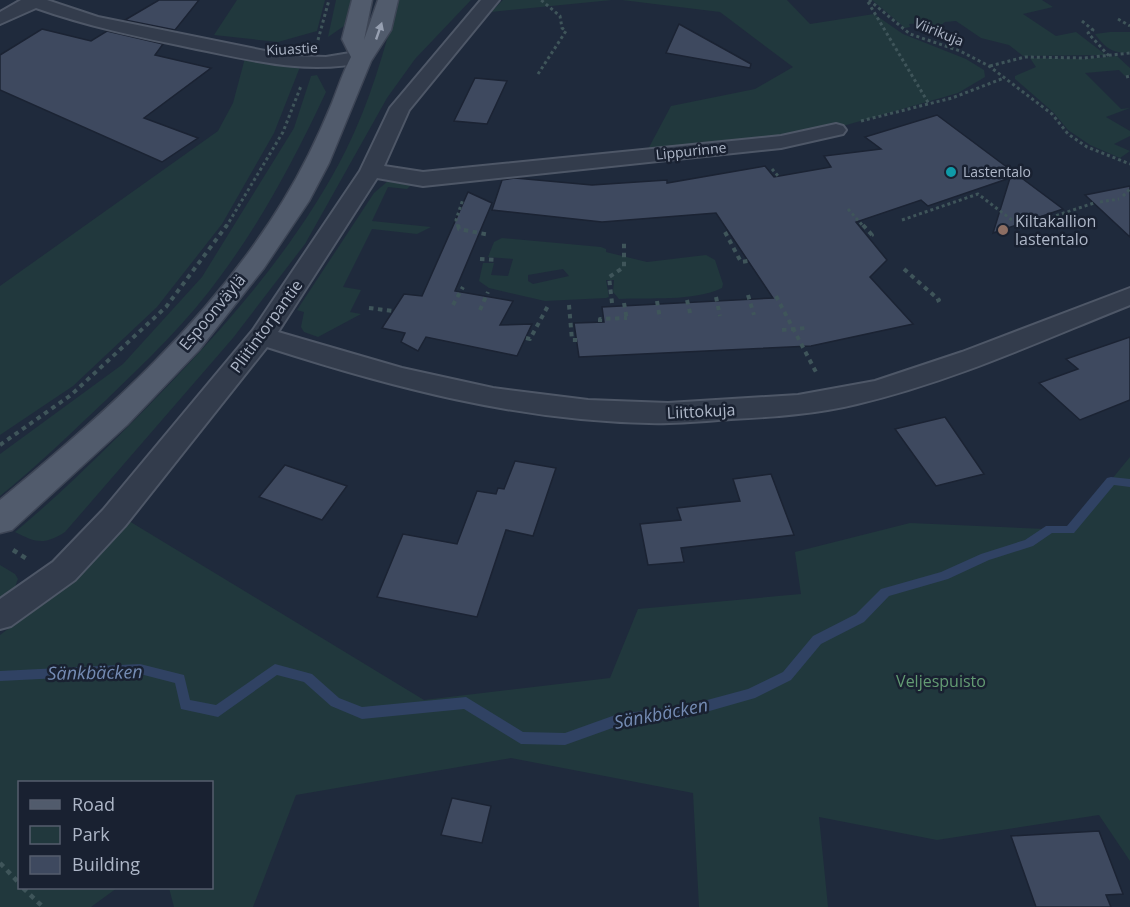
<svg xmlns="http://www.w3.org/2000/svg" width="1130" height="907" viewBox="0 0 1130 907" font-family="'Open Sans',sans-serif">
<rect width="100%" height="100%" fill="#1f2a3c"/>
<g fill="#21383d" fill-rule="evenodd">
<path d="M237 0H325L317 31 278 42 214 35Z"/>
<path d="M336 0H356L344 26 328 37Z"/>
<path d="M398 0H471L415 59 387 98 305 244 233 338 65 532C45 545 36 543 15 532 64 491 108 447 153 401 227 325 298 245 346 150 370 102 384 51 398 0Z"/>
<path d="M503 0H612L491 12Z"/>
<path d="M622 0H787L810 24 874 14 903 34 966 59 984 70 985 77 958 93 836 128 646 153 671 106 755 89 793 67 720 12Z"/>
<path d="M872 0H1042L1053 7 1023 14 1056 36 1076 32 1106 55 1023 56 1009 45 981 38 956 21 945 22 935 30 928 29 924 23 909 24 910 27 905 28Z"/>
<path d="M1110 32H1130V52C1114 55 1104 47 1095 34Z"/>
<path d="M1117 56 1130 68V75L1125 76 1119 70 1085 73 1121 109 1130 108 1106 117 1130 131V136L1114 144 1130 151 1120 158 1090 145 1068 130 1053 112 1015 79V76L1036 67 1030 58 1085 59Z"/>
<path d="M245 58 300 67 274 133 222 224 157 307 73 386 0 435V286L218 131 233 103Z"/>
<path d="M317 75 326 92C296 156 264 217 222 274 189 321 146 361 105 401 70 434 37 466 0 496V454L123 364 202 277 294 128 311 76Z"/>
<path d="M388 181 409 182 411 185 407 189 388 187 372 221 431 227 417 234 372 229 343 287 361 290 350 312 361 314 318 337 304 332 301 327 304 312 297 310 374 193Z"/>
<path d="M502 238 601 247 606 249V252L647 262 706 255 715 260 723 284 722 288C692 302 651 297 619 299L613 292 614 280H606L609 297 606 298 545 301 489 288 479 281 483 263H494L491 275 508 276 513 259 488 257 494 242ZM563 269 569 276 533 284 528 281V275Z"/>
<path d="M1130 457V861L1099 815 937 840 819 817 828 907H699L693 793 511 758 296 795 253 907H174L169 888H212V782H20V888H117L91 907H0V635L73 580 129 521 424 700 610 678 638 609 801 594 795 552 910 523 1070 530Z"/>
<path d="M0 565 15 574 18 579 15 587 0 601Z"/>
</g>
<g fill="none" stroke-linecap="round" stroke-linejoin="round">
<path fill="#304263" fill-rule="evenodd" d="M1111 477 1130 479V487L1114 485 1074 533H1052L1033 546 989 560 948 579 889 596 864 622 821 644 791 680 755 698 685 718 618 726 565 745 521 744 464 709 362 719 331 706 304 682 277 675 218 717 181 709 175 683 140 674 0 681V671L140 664 184 675 190 700 216 705 275 664 312 674 339 698 362 707 466 697 523 732 565 733 618 714 685 706 748 689 783 672 813 636 856 614 881 589 941 572 981 554 1025 540 1046 526H1067L1107 478Z"/>
</g>
<g fill="#3e495f" stroke="#1b2333" stroke-width="1.5">
<path d="M159 0H199L175 30 125 20Z"/>
<path d="M679 24 751 64 750 68 666 53Z"/>
<path d="M42 29 91 41 107 31 163 44 155 55 211 68 144 118 198 138 162 162 0 90V55Z"/>
<path d="M475 78 507 81 487 124 454 121Z"/>
<path d="M937 115 1063 209 993 233 1010 178 928 206 921 200 856 222 887 260 870 277 913 324 811 346 579 357 574 323 604 322 602 307 773 298 716 213 602 222 492 210 502 180 515 178 592 185 667 180V183L765 166 774 177 831 167 824 156 881 149 865 137Z"/>
<path d="M1130 186V237L1085 195Z"/>
<path d="M468 192 492 203 455 291 513 301 500 325 532 324 517 356 426 337 418 351 401 342 405 333 382 328 404 294 422 296Z"/>
<path d="M1130 337V400L1080 420 1039 383 1078 369 1066 359Z"/>
<path d="M945 417 984 474 936 486 895 429Z"/>
<path d="M515 461 556 468 533 536 506 530 477 617 377 597 403 534 457 544 477 491 496 494 498 488 504 489Z"/>
<path d="M285 465 347 486 322 520 259 497Z"/>
<path d="M771 474 794 535 681 548 684 562 648 565 640 524 681 520 677 508 740 501 733 479Z"/>
<path d="M452 798 491 806 482 843 441 835Z"/>
<path d="M1099 831 1123 894 1106 895 1111 907H1036L1011 836Z"/>
</g>
<g fill="none" stroke-linecap="round" stroke-linejoin="round">
<defs>
<g id="street">
<path d="M21 0H47L98 17 290 56 326 57 362 51 372 57 369 61C308 76 252 60 192 48 139 37 87 26 36 8L0 24V12Z"/>
<path d="M481 0H499L409 110 384 166 423 172 781 136 836 124 843 126 846 130 843 134 781 148 423 186 377 178 278 332 402 368 493 388 588 400 668 403 798 395 875 381 962 352 1130 288V305C1040 341 951 382 857 404 816 414 773 417 731 419 704 421 676 424 649 423 519 421 391 387 267 347L125 526 75 580 11 626 0 629V599L53 562 103 510 253 330 360 171 390 108Z"/>
</g>
<path id="primary" d="M352 0H372L364 40 378 0H398L391 30 371 61 329 163 309 201 264 268 199 350 127 425 12 530 0 533V500C105 414 212 318 283 201 302 170 318 137 332 103 338 88 343 72 351 57L342 39Z"/>
</defs>
<use href="#street" stroke="#4e5767" stroke-width="4"/>
<use href="#primary" stroke="#3d4555" stroke-width="3"/>
<g stroke="#3f555a" stroke-width="3" stroke-dasharray="3 3" stroke-linecap="butt">
<path d="M869 0 910 34 960 51 989 66 1052 114 1068 134 1087 147 1130 164"/>
<path d="M868 2 929 104"/>
<path d="M1118 19 1130 26"/>
<path d="M1082 21 1093 30 1088 33 1109 56"/>
<path d="M318 40 329 0"/>
<path d="M990 66 1025 57 1084 58 1130 53"/>
<path d="M538 74 566 31 562 28 560 16 541 0"/>
<path d="M1126 77 1130 76"/>
<path d="M861 121 952 98 1004 78"/>
<path d="M772 169 778 176"/>
<path d="M1123 196 1130 189"/>
<path d="M1100 202 1119 199"/>
<path d="M848 209 864 227"/>
<path d="M902 220 978 194 1021 227"/>
<path d="M226 227 283 132 301 86"/>
<path d="M458 227 456 220 463 199"/>
<path d="M1022 227 1094 203"/>
</g>
<g stroke="#3f555a" stroke-width="4" stroke-dasharray="4.5 4.5" stroke-linecap="butt">
<path d="M458 225 459 229 490 235"/>
<path d="M863 225 872 235 868 236"/>
<path d="M1019 225H1027"/>
<path d="M725 232 741 262 748 261"/>
<path d="M480 259 496 260"/>
<path d="M904 269 939 300 934 302"/>
<path d="M748 295 754 315"/>
<path d="M776 296 817 374"/>
<path d="M716 297 720 316"/>
<path d="M687 300 691 317"/>
<path d="M657 301 660 319"/>
<path d="M612 303 609 277 624 267V242"/>
<path d="M624 303 627 320"/>
<path d="M453 305 463 287"/>
<path d="M569 305 572 340H577"/>
<path d="M369 308 393 311"/>
<path d="M480 310 488 292"/>
<path d="M600 322V319L627 318"/>
<path d="M782 330 806 328"/>
<path d="M526 338 530 339 549 304"/>
<path d="M0 445 71 395 166 307 227 225"/>
</g>
<g stroke="#3f555a" stroke-width="4.5" stroke-dasharray="5 5" stroke-linecap="butt">
<path d="M13 550 27 559"/>
<path d="M0 863 20 884"/>
<path d="M23 888 43 907"/>
</g>
<use href="#street" fill="#333c4c" fill-rule="evenodd"/>
<use href="#primary" fill="#515b6c" fill-rule="evenodd"/>
</g>
<defs><path id="oneway-solid" d="M-6-.8H1V-3.2L6.5 0L1 3.2V.8H-6Z" transform="scale(1.5)"/></defs>
<use fill="#97a0b1" href="#oneway-solid" transform="translate(379 31) rotate(-71)"/>
<circle fill="#0f9aa8" stroke="#192131" stroke-width="2" cx="951" cy="172" r="6"/>
<circle fill="#8d6e63" stroke="#192131" stroke-width="2" cx="1003" cy="230" r="6"/>
<g text-anchor="middle" stroke-width="5" stroke-linejoin="round" paint-order="stroke">
<g font-size="14" fill="#aeb7c8" stroke="#192131">
<text transform="translate(939 32) rotate(22)" y="5">Viirikuja</text>
<text transform="translate(292 49) rotate(-3)" y="5">Kiuastie</text>
<text transform="translate(691 151) rotate(-6)" y="5">Lippurinne</text>
</g>
<g font-size="14" fill="#aeb7c8" stroke="#192131" text-anchor="start">
<text x="963" y="177">Lastentalo</text>
</g>
<g font-size="16" fill="#aeb7c8" stroke="#192131" text-anchor="start">
<text x="1015" y="227">Kiltakallion<tspan x="1015" dy="18">lastentalo</tspan></text>
</g>
<g font-size="16" fill="#aeb7c8" stroke="#192131">
<text transform="translate(212 312) rotate(-50)" y="6">Espoonväylä</text>
<text transform="translate(266 326) rotate(-54)" y="6">Pliitintorpantie</text>
<text transform="translate(701 411) rotate(-3)" y="6">Liittokuja</text>
</g>
<g font-size="16" fill="#639b73" stroke="#192131">
<text x="941" y="687">Veljespuisto</text>
</g>
<g font-size="18" font-style="italic" fill="#748bb3" stroke="#192131">
<text transform="translate(95 673) rotate(-1)" y="6">Sänkbäcken</text>
<text transform="translate(661 714) rotate(-11)" y="6">Sänkbäcken</text>
</g>
</g>
<rect x="18" y="781" width="195" height="108" fill="#192131" stroke="#555d6d" stroke-width="1.5"/>
<rect x="30" y="800" width="30" height="9" fill="#515b6c" stroke="#555d6d" stroke-width="1.5"/>
<text x="72" y="811" font-size="18" fill="#aeb7c8">Road</text>
<rect x="30" y="826" width="30" height="18" fill="#21383d" stroke="#555d6d" stroke-width="1.5"/>
<text x="72" y="841" font-size="18" fill="#aeb7c8">Park</text>
<rect x="30" y="856" width="30" height="18" fill="#3e495f" stroke="#555d6d" stroke-width="1.5"/>
<text x="72" y="871" font-size="18" fill="#aeb7c8">Building</text>
</svg>
